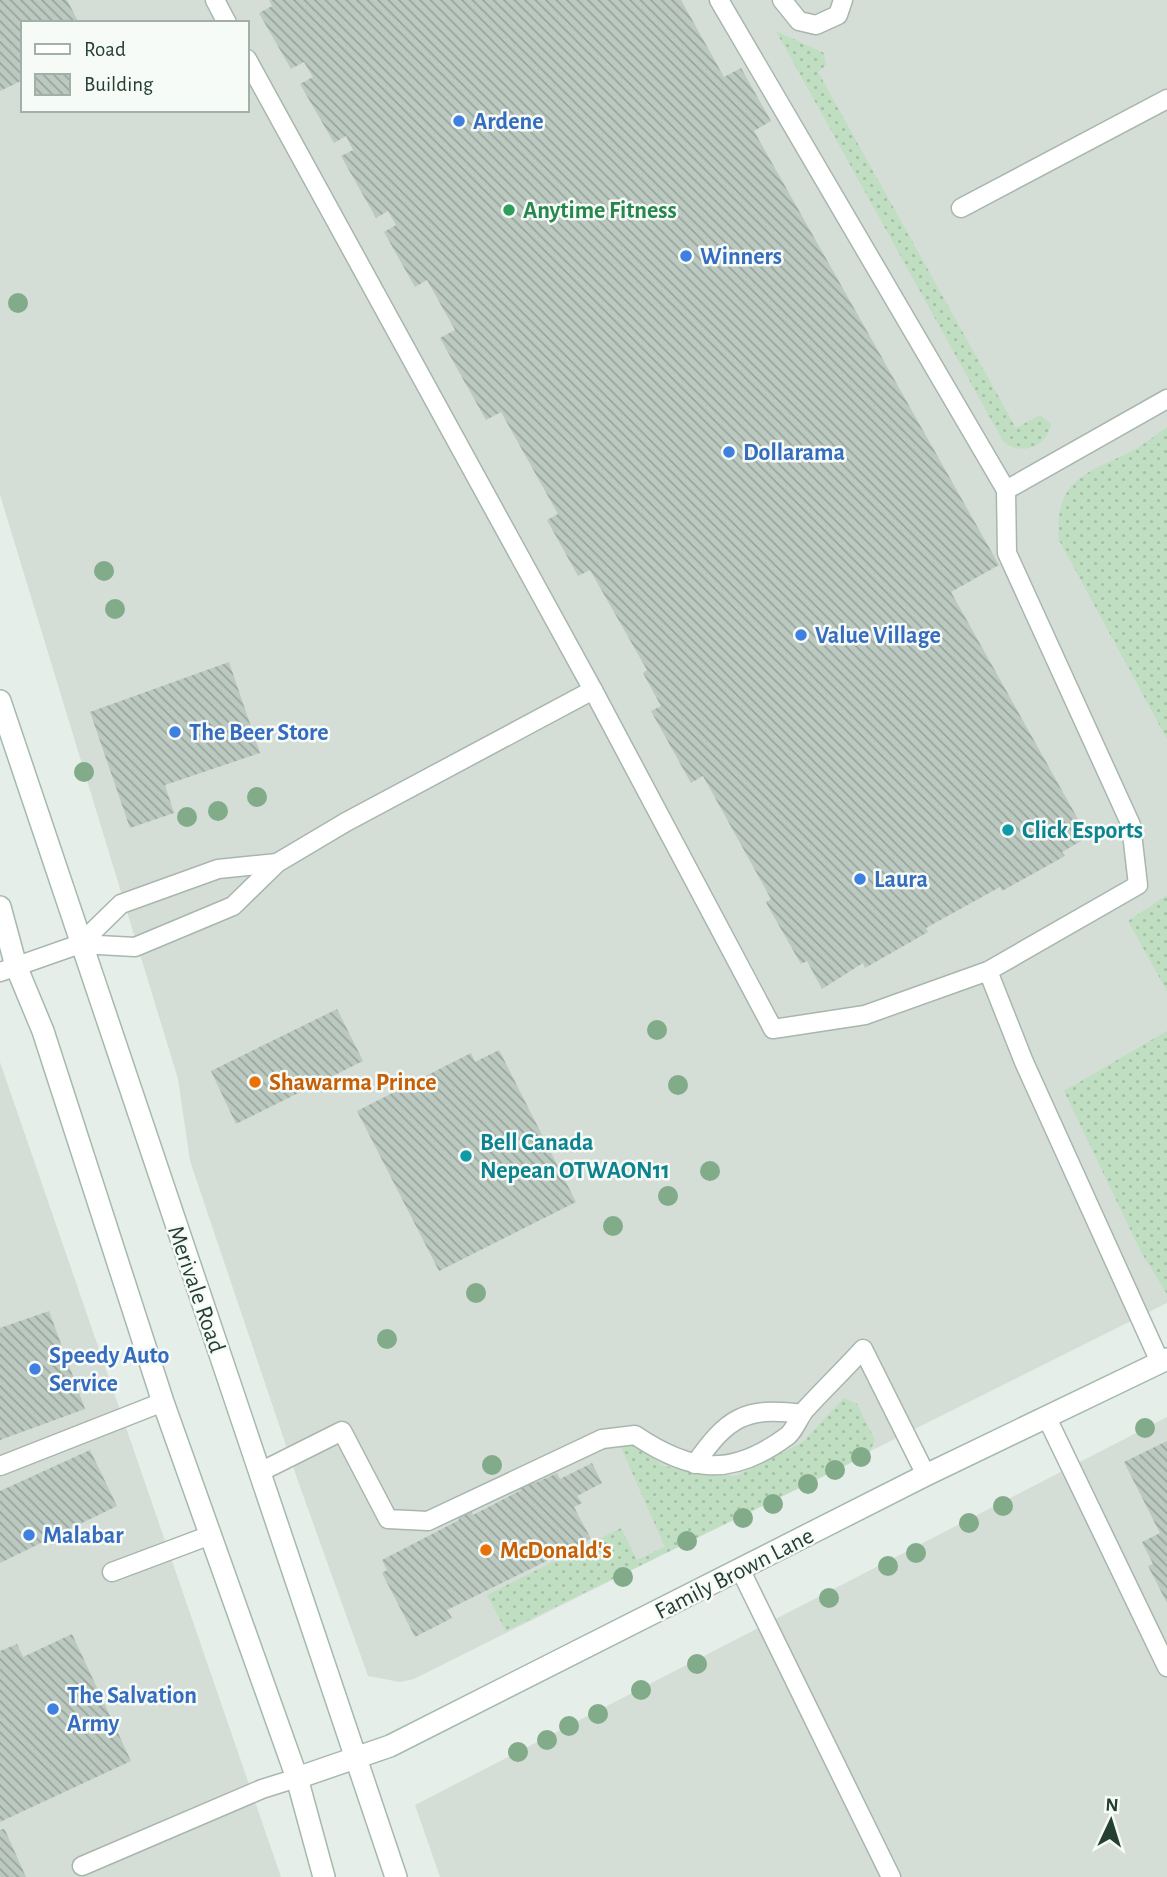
<svg xmlns="http://www.w3.org/2000/svg" width="1167" height="1877" viewBox="0 0 1167 1877" font-family="'Alegreya Sans',sans-serif">
<defs>
<pattern id="grass-dots" width="8" height="8" patternUnits="userSpaceOnUse" patternTransform="scale(1.75)"><rect width="8" height="8" fill="#c0dec1"/><path d="M2 2h.1M6 6h.1" fill="none" stroke="#a5c0a6" stroke-width="1.8" stroke-linecap="round"/></pattern>
<pattern id="building-back-hatch" width="6" height="6" patternUnits="userSpaceOnUse" patternTransform="scale(1.75)"><rect width="6" height="6" fill="#bbc9c1"/><path d="M-1 5l2 2M0 0l6 6M5-1l2 2" fill="none" stroke="#98a59d"/></pattern>
</defs>
<rect width="100%" height="100%" fill="#e6eee9"/>
<g fill="#d4ded7" fill-rule="evenodd">
<path d="M0 0H1167V1303L414 1679 400 1682 368 1676 299 1484 190 1161 178 1079 0 495ZM23 23H247V110H23Z"/>
<path d="M0 1062 281 1877H0Z"/>
<path d="M1167 1417V1877H440L415 1805Z"/>
</g>
<g fill="url(#grass-dots)">
<path d="M776 31 824 53 826 65 818 72 1016 428 1040 415 1051 424C1047 447 1021 457 1003 441Z"/>
<path d="M1167 427V739L1059 540C1054 483 1083 474 1126 454 1140 448 1154 436 1167 427Z"/>
<path d="M1167 895V991L1128 921Z"/>
<path d="M1167 1031V1294L1141 1252 1064 1091Z"/>
<path d="M844 1398 857 1404 875 1440 869 1454 506 1631 487 1595 621 1528 637 1560 665 1547 619 1443 628 1442 641 1447 662 1465 680 1470 736 1476 803 1442Z"/>
</g>
<g fill="url(#building-back-hatch)">
<path d="M0 0H67L79 23H23V80L0 91Z"/>
<path d="M269 0H681L724 77 741 68 771 121 754 131 999 565 951 592 1088 837 1062 852 1065 856 1002 891 1000 887 926 928 928 932 865 968 863 963 822 989 807 961 801 964 769 908 766 902 771 899 703 776 691 783 651 711 661 706 643 673 647 670 590 570 578 576 547 520 558 514 501 412 486 420 440 338 455 330 427 280 415 287 384 232 396 225 388 211 376 218 341 156 353 150 346 136 334 143 300 84 313 77 304 62 291 69 259 13 272 6Z"/>
<path d="M229 662 260 753 165 785 174 813 130 828 90 712Z"/>
<path d="M337 1009 363 1061 236 1124 211 1071Z"/>
<path d="M499 1050 576 1202 439 1271 357 1111 471 1053 475 1062Z"/>
<path d="M49 1311 85 1409 0 1440V1328Z"/>
<path d="M1167 1441V1603L1148 1566 1153 1564 1142 1542 1160 1533 1124 1462Z"/>
<path d="M90 1450 117 1506 0 1563V1491Z"/>
<path d="M592 1463 602 1483 577 1496 582 1503 574 1507 591 1539 447 1610 452 1618 415 1637 382 1573 387 1570 382 1560 459 1520 458 1517 471 1510 473 1515 521 1490 519 1487 533 1479 535 1483 557 1473 560 1479Z"/>
<path d="M72 1634 131 1761 0 1822V1651L17 1644 23 1657Z"/>
<path d="M3 1829 5 1830 26 1877H0V1830Z"/>
</g>
<g fill="none" stroke-linecap="round" stroke-linejoin="round">
<defs>
<g id="lane">
<path d="M215 0 227 23"/>
<path d="M719 0 1006 490"/>
<path d="M782 0 799 21 816 25 838 15 843 0"/>
<path d="M247 59 593 690 773 1029 865 1015 988 971 1138 885 1131 825 1007 553 1006 490 1167 399"/>
<path d="M961 208 1167 99"/>
<path d="M80 944 121 904 218 869 277 863"/>
<path d="M988 971 1024 1062 1160 1362"/>
<path d="M0 972 80 944 135 947 233 906 277 863 346 822 593 690"/>
<path d="M1047 1418 1167 1667"/>
<path d="M695 1464C727 1418 745 1406 802 1414"/>
<path d="M0 1466 163 1402"/>
<path d="M260 1472 342 1431 388 1519 428 1521 602 1439 635 1435C690 1472 730 1478 786 1437 794 1432 798 1419 804 1411 823 1390 844 1370 863 1349L926 1475"/>
<path d="M741 1571 891 1877"/>
<path d="M112 1572 208 1536"/>
<path d="M82 1866 262 1789 297 1778"/>
</g>
<g id="secondary">
<path d="M0 701 396 1877"/>
<path d="M0 907 16 966 43 1031 163 1402 297 1778 324 1877"/>
<path d="M297 1778 390 1746 926 1475 1167 1359"/>
</g>
</defs>
<use href="#lane" stroke="#a8b6ae" stroke-width="21"/>
<use href="#secondary" stroke="#a5b9ad" stroke-width="24"/>
<use href="#lane" stroke="#fff" stroke-width="18"/>
<use href="#secondary" stroke="#fff" stroke-width="21"/>
</g>
<g fill="#82ab89">
<circle cx="18" cy="303" r="10"/>
<circle cx="104" cy="571" r="10"/>
<circle cx="115" cy="609" r="10"/>
<circle cx="84" cy="772" r="10"/>
<circle cx="257" cy="797" r="10"/>
<circle cx="218" cy="811" r="10"/>
<circle cx="187" cy="817" r="10"/>
<circle cx="657" cy="1030" r="10"/>
<circle cx="678" cy="1085" r="10"/>
<circle cx="710" cy="1171" r="10"/>
<circle cx="668" cy="1196" r="10"/>
<circle cx="613" cy="1226" r="10"/>
<circle cx="476" cy="1293" r="10"/>
<circle cx="387" cy="1339" r="10"/>
<circle cx="1145" cy="1428" r="10"/>
<circle cx="861" cy="1457" r="10"/>
<circle cx="492" cy="1465" r="10"/>
<circle cx="835" cy="1470" r="10"/>
<circle cx="808" cy="1484" r="10"/>
<circle cx="773" cy="1504" r="10"/>
<circle cx="1003" cy="1506" r="10"/>
<circle cx="743" cy="1518" r="10"/>
<circle cx="969" cy="1523" r="10"/>
<circle cx="687" cy="1541" r="10"/>
<circle cx="916" cy="1553" r="10"/>
<circle cx="888" cy="1566" r="10"/>
<circle cx="623" cy="1577" r="10"/>
<circle cx="829" cy="1598" r="10"/>
<circle cx="697" cy="1664" r="10"/>
<circle cx="641" cy="1690" r="10"/>
<circle cx="598" cy="1714" r="10"/>
<circle cx="569" cy="1726" r="10"/>
<circle cx="547" cy="1740" r="10"/>
<circle cx="518" cy="1752" r="10"/>
</g>
<g fill="#3f7fe0" stroke="#f7fbf8" stroke-width="2.5">
<circle cx="459" cy="121" r="7"/>
<circle cx="686" cy="256" r="7"/>
<circle cx="729" cy="452" r="7"/>
<circle cx="801" cy="635" r="7"/>
<circle cx="175" cy="732" r="7"/>
<circle cx="860" cy="879" r="7"/>
<circle cx="35" cy="1369" r="7"/>
<circle cx="29" cy="1535" r="7"/>
<circle cx="53" cy="1709" r="7"/>
</g>
<circle fill="#2e9e5b" stroke="#f7fbf8" stroke-width="2.5" cx="509" cy="210" r="7"/>
<g fill="#0f9aa8" stroke="#f7fbf8" stroke-width="2.5">
<circle cx="1008" cy="830" r="7"/>
<circle cx="466" cy="1156" r="7"/>
</g>
<g fill="#e8710a" stroke="#f7fbf8" stroke-width="2.5">
<circle cx="255" cy="1082" r="7"/>
<circle cx="486" cy="1550" r="7"/>
</g>
<g text-anchor="middle" stroke-width="5" stroke-linejoin="round" paint-order="stroke">
<g font-size="24" font-weight="bold" fill="#366cbe" stroke="#f7fbf8" text-anchor="start">
<text x="473" y="129">Ardene</text>
<text x="700" y="264">Winners</text>
<text x="743" y="460">Dollarama</text>
<text x="815" y="643">Value Village</text>
<text x="189" y="740">The Beer Store</text>
<text x="874" y="887">Laura</text>
<text x="49" y="1363">Speedy Auto<tspan x="49" dy="28">Service</tspan></text>
<text x="43" y="1543">Malabar</text>
<text x="67" y="1703">The Salvation<tspan x="67" dy="28">Army</tspan></text>
</g>
<g font-size="24" font-weight="bold" fill="#27864d" stroke="#f7fbf8" text-anchor="start">
<text x="523" y="218">Anytime Fitness</text>
</g>
<g font-size="24" font-weight="bold" fill="#0d838f" stroke="#f7fbf8" text-anchor="start">
<text x="1022" y="838">Click Esports</text>
<text x="480" y="1150">Bell Canada<tspan x="480" dy="28">Nepean OTWAON11</tspan></text>
</g>
<g font-size="24" font-weight="bold" fill="#c56008" stroke="#f7fbf8" text-anchor="start">
<text x="269" y="1090">Shawarma Prince</text>
<text x="500" y="1558">McDonald's</text>
</g>
<g font-size="24" fill="#254032" stroke="#f7fbf8">
<text transform="translate(197 1289) rotate(71)" y="8">Merivale Road</text>
<text transform="translate(734 1573) rotate(-27)" y="8">Family Brown Lane</text>
</g>
</g>
<rect x="21" y="21" width="228" height="91" fill="#f7fbf8" stroke="#a3b0a9" stroke-width="2"/>
<rect x="35" y="44" width="35" height="10" fill="#ffffff" stroke="#a3b0a9" stroke-width="2"/>
<text x="84" y="56" font-size="21" fill="#254032">Road</text>
<rect x="35" y="74" width="35" height="21" fill="url(#building-back-hatch)" stroke="#a3b0a9" stroke-width="2"/>
<text x="84" y="91" font-size="21" fill="#254032">Building</text>
<g transform="translate(1111 1821) rotate(4)" stroke="#f7fbf8" stroke-width="5" paint-order="stroke">
<path d="M0-5L12 26L0 18L-12 26Z" fill="#254032"/>
<text y="-10" font-size="19" font-weight="bold" text-anchor="middle" fill="#254032">N</text>
</g>
</svg>
